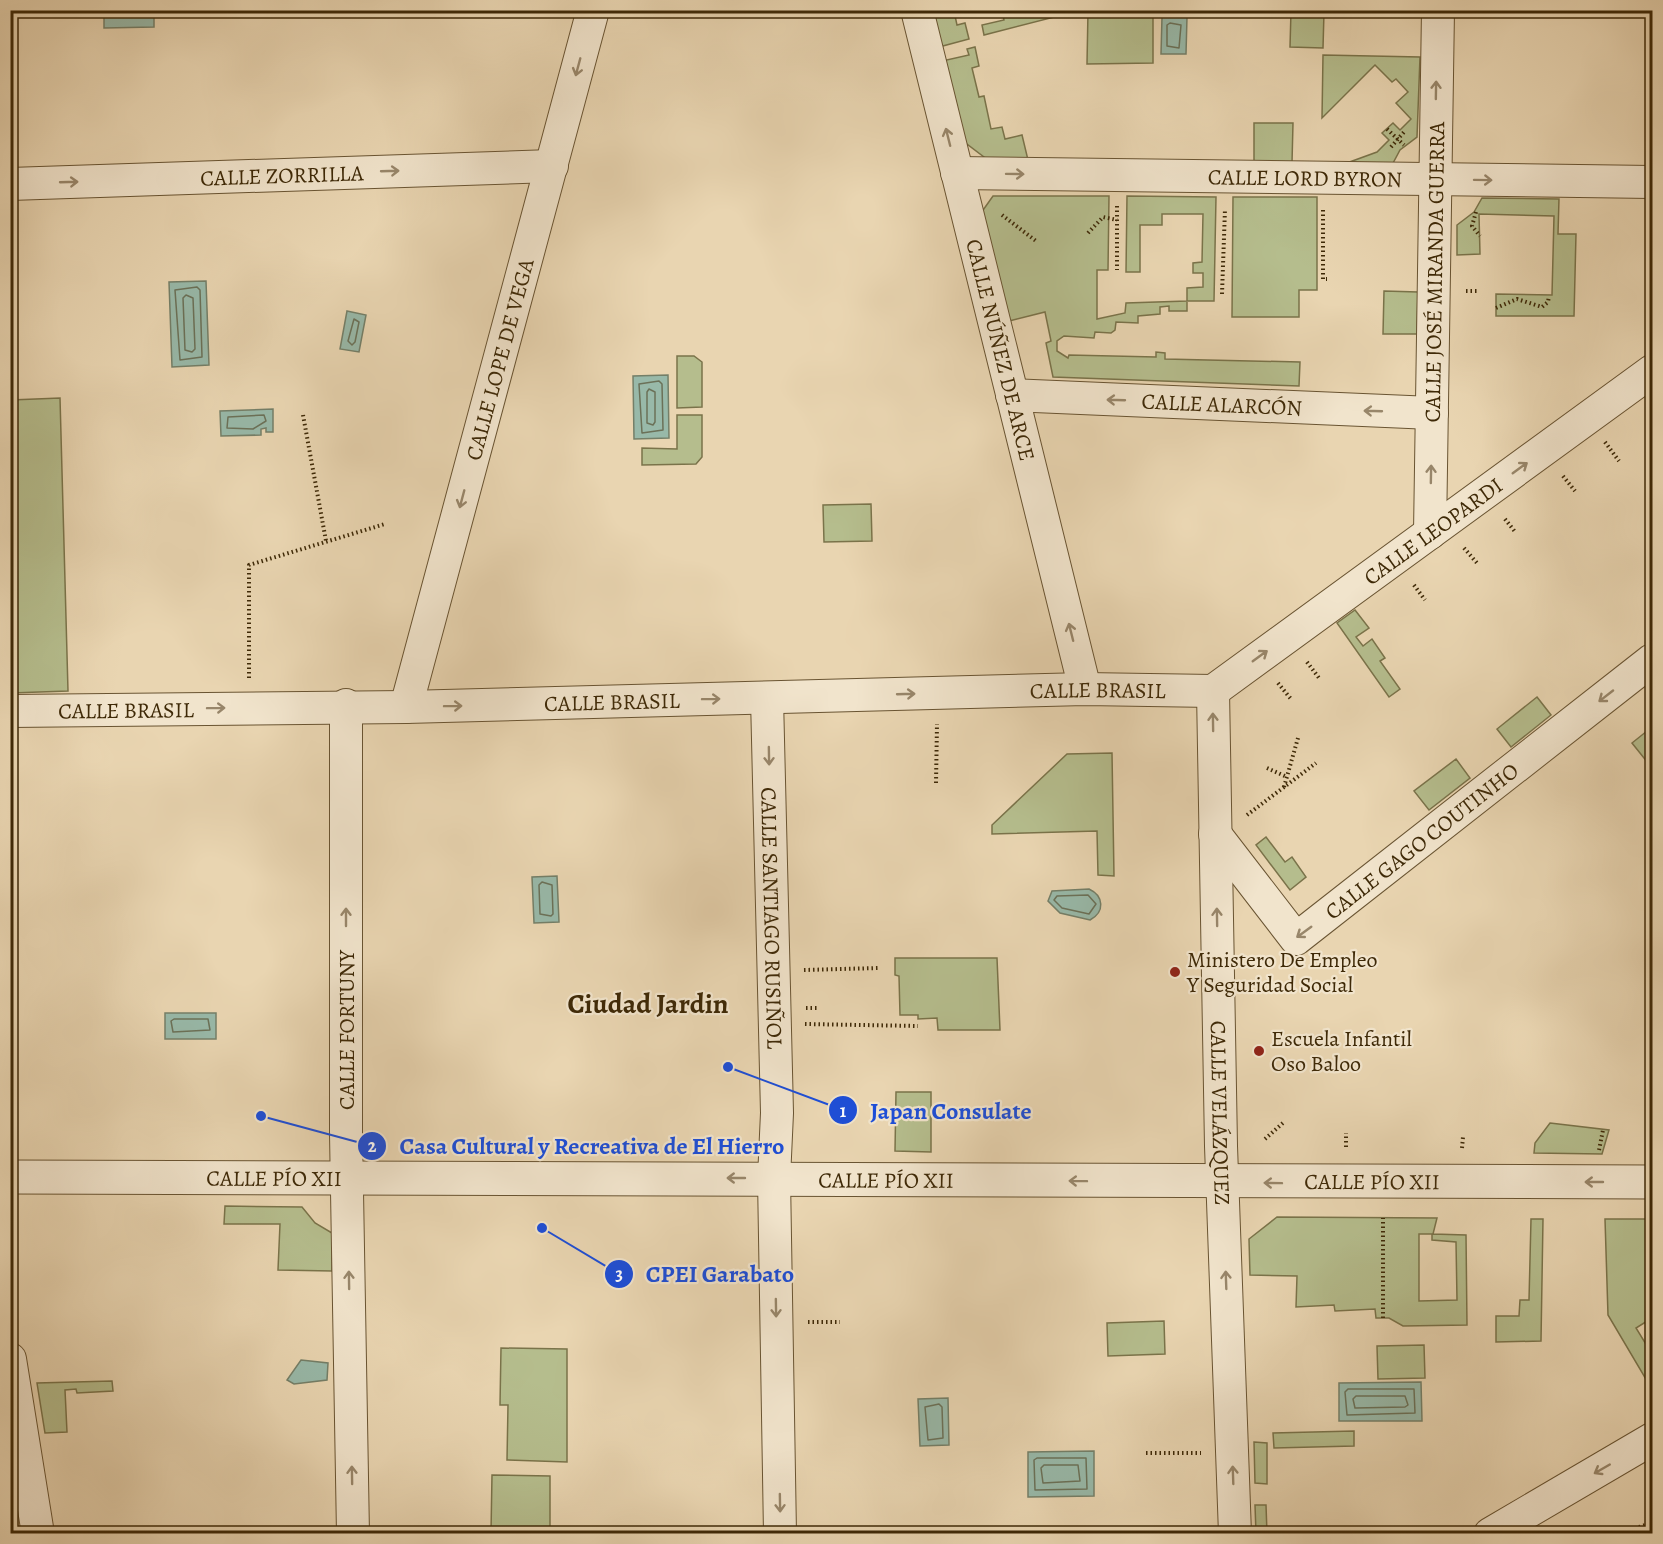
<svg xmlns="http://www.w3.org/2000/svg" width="1663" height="1544" viewBox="0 0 1663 1544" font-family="Alegreya,serif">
<rect width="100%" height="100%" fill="#e9d5b1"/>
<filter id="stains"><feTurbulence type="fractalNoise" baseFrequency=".00333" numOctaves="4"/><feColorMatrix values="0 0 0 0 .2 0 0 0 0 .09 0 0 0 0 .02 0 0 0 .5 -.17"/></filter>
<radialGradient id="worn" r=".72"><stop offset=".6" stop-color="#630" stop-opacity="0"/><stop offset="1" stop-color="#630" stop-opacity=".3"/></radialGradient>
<g fill="#b5bd8d" stroke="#7a734a" stroke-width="1.5" fill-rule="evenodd">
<path d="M930 11H954L957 25 965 23 969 39 939 47Z"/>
<path d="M1002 11 1078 10V11L984 35 982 25 1004 20Z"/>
<path d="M1088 11H1153V63L1087 64Z"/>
<path d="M1291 11 1324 12 1323 48 1290 47Z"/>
<path d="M975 47 979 66 972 68 979 97 984 96 991 129 1002 127 1005 139 1022 135 1028 160H988L963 141 942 61 969 55 967 49Z"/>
<path d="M1323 55 1420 57 1417 137 1400 150 1392 165 1344 164 1377 152 1389 140 1382 133 1393 123 1400 130 1411 119 1396 103 1408 92 1396 79 1392 82 1375 65 1322 118Z"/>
<path d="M1254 123H1293L1292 163H1254Z"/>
<path d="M993 196H1109L1108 270H1097V319L1125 313 1126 303 1187 301V288L1203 287V273H1193V263L1202 262 1203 214H1162V225H1140V272H1126L1127 196 1216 197 1214 301H1187V311H1169V306L1160 307V314L1138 316V323L1116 322 1115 330 1111 333 1095 332 1094 338 1064 336 1057 341V351L1068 358 1069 355 1156 357V352L1165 353V359L1300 362 1299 386 1053 377 1046 343 1051 341 1045 312 1009 321 981 213Z"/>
<path d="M1233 197H1317V290H1299V317H1232Z"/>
<path d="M1482 198 1559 199 1558 234H1576L1574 316H1496V294L1552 295 1554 216 1479 214 1480 254 1457 255V225L1474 212Z"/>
<path d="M1384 291 1418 292 1417 334H1383Z"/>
<path d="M677 356H694L702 362V407L677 408Z"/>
<path d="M60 398 68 691 11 693V400Z"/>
<path d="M677 415H702V457L696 464 642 465V448L677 449Z"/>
<path d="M871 504 872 541 824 542 823 505Z"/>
<path d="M1355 610 1369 628 1356 637 1363 646 1372 639 1385 658 1380 661 1400 689 1389 697 1337 623Z"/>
<path d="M1537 697 1551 715 1511 747 1497 729Z"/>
<path d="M1652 727V768L1632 743Z"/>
<path d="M1112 753 1114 876 1098 875 1097 831 992 834V825L1067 754Z"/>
<path d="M1456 759 1470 778 1429 810 1414 791Z"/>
<path d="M1266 837 1285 862 1292 857 1306 877 1290 890 1256 845Z"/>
<path d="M895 958H997L1000 1030H938L937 1018 918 1019V1015H900L899 976 895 975Z"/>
<path d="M896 1092H931V1152L895 1151Z"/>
<path d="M1550 1123 1609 1130 1602 1154 1534 1153 1535 1143Z"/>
<path d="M225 1206 302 1207 315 1223 332 1233V1271L278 1270 280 1224H224Z"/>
<path d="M1277 1217 1437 1218 1433 1234 1466 1235 1467 1325 1403 1326 1389 1318H1376L1375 1309 1335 1311 1334 1305 1296 1307 1297 1276 1250 1275 1249 1239ZM1419 1234H1432V1240L1456 1242 1457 1300 1419 1301Z"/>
<path d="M1531 1219H1543L1541 1341 1496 1342V1316H1519L1520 1300H1529Z"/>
<path d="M1605 1219H1652V1318L1636 1328 1652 1354V1378L1647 1381 1608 1315Z"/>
<path d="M1164 1321 1165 1354 1108 1356 1107 1323Z"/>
<path d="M1424 1345 1425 1378 1378 1379 1377 1346Z"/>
<path d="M501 1348 567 1349V1462L507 1460 508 1405H500Z"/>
<path d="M112 1381 113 1391 77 1393 76 1389 65 1390 67 1432 45 1433 37 1383Z"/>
<path d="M1354 1431V1446L1274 1448 1273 1433Z"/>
<path d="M1254 1442 1267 1443V1484L1255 1483Z"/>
<path d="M492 1475 550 1476V1533H491Z"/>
<path d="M1255 1505H1266L1267 1533H1256Z"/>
</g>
<g fill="#98b9a9" stroke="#747f68" stroke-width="1.5">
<path d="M104 11H154V27L104 28Z"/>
<path d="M1162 17H1187L1186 54H1161Z"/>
<path d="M206 281 209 365 172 367 169 282Z"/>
<path d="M347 311 366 315 359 352 340 349Z"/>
<path d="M668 375 669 438 634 439 633 376Z"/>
<path d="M273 409V432H266V428L261 429V435L221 436 220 411Z"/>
<path d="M557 876 559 922 534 923 532 877Z"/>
<path d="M1089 889C1104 896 1105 912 1090 920L1060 913 1048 901 1052 891Z"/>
<rect x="165" y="1013" width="51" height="26"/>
<path d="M301 1360 328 1363 327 1380 294 1384 287 1380Z"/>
<path d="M1421 1382 1422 1421H1339V1383Z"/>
<path d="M948 1398 949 1445 920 1446 918 1399Z"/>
<path d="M1094 1451V1496L1028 1497V1452Z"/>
</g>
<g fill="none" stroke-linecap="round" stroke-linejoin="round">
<g stroke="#6b7158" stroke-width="1.5">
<path d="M1170 23 1181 25 1179 48 1167 46V25Z"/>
<path d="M197 287 200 290 202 357 180 360 175 290Z"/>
<path d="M186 295 193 298 195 349 192 352 185 350 183 298Z"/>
<path d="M354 319 359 322 355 342 352 345 348 341Z"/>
<path d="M659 381 662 384 663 430 642 433 639 384Z"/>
<path d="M649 389 655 392V422L653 425 647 423V392Z"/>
<path d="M264 415 266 421 253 429 227 428 228 417Z"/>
<path d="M542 882 552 885 553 914 551 916 540 914 539 885Z"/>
<path d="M1088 895 1096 904 1089 914 1062 908 1054 900 1057 896Z"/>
<path d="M174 1019H208L210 1030 173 1032 171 1021Z"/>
<path d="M1348 1389H1414L1415 1413 1347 1415 1345 1392Z"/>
<path d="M1356 1396H1405L1408 1405 1405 1407 1355 1408 1353 1399Z"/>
<path d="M939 1404 942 1407 943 1438 928 1440 925 1407Z"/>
<path d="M1037 1458H1086L1087 1489 1035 1490 1034 1460Z"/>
<path d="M1044 1465H1078L1080 1481 1043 1483 1041 1468Z"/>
</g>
<defs>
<g id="minor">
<path id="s1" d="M917 10 1085 689"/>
<path id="s2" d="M957 173 1652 182"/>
<path id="s3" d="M10 184 552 166"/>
<path id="s4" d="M1012 395 1432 413"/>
<path id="s5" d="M1430 533 1438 10"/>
<path id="s6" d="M1213 691 1221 1146 1235 1534"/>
<path id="s7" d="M1213 691 1652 371"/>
<path id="s8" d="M767 698 777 1113 774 1178 780 1534"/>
<path d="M346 705V1134L353 1534"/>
<path id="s9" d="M406 707 593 10"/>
<path id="s10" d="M10 711 406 707 1085 689 1213 691"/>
<path id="s11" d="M1215 834 1296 939 1652 660"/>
<path d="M10 1359 38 1534"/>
<path d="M1490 1534 1652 1439"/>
</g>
<g id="tertiary">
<path id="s12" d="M10 1177 1652 1182"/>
</g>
</defs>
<use href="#minor" stroke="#695432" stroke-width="34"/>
<use href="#tertiary" stroke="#695432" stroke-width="35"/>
<g stroke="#3e2907" stroke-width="4" stroke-dasharray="1.5 3" stroke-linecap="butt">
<path d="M1387 129 1404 145"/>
<path d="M1391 147 1404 132"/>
<path d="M1117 206V270"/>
<path d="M1323 210V279H1327"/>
<path d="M1476 212 1472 226 1480 236"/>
<path d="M1002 215 1036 241"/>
<path d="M1088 233 1103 217 1117 220"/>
<path d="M1466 291H1479"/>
<path d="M1222 294 1225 209"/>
<path d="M1496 308 1517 299 1542 307 1548 302 1549 296"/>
<path d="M303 415 326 541"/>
<path d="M1605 442 1619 461"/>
<path d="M1563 476 1575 491"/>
<path d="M1505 519 1516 533"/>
<path d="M1464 548 1477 563"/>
<path d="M1414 585 1425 600"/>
<path d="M1307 662 1319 678"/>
<path d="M249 678V565L385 524"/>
<path d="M1278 683 1291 699"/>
<path d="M1267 768 1287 777"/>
<path d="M936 783 937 724"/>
<path d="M1284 787 1298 738"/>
<path d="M1247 815 1316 763"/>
<path d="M804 970 878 968"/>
<path d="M806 1008H819"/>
<path d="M805 1024 918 1026"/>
<path d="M1265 1139 1284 1122"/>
<path d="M1346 1147V1133"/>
<path d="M1462 1148 1463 1137"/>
<path d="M1599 1150 1603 1130"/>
<path d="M1383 1318V1218"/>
<path d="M808 1322H840"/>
<path d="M1146 1453H1201"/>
<path d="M1639 1527 1652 1523"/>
</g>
<use href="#minor" stroke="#f1e4cc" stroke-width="32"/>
<use href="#tertiary" stroke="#f1e4cc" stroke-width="33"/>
</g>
<defs><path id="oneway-shaft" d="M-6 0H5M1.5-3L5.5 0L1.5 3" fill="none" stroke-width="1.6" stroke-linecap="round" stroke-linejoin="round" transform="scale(1.5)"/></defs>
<g stroke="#98866a">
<use href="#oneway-shaft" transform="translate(578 67) rotate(105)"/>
<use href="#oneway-shaft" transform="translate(1436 90) rotate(-89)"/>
<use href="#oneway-shaft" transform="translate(948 137) rotate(-104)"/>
<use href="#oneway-shaft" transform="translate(390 171) rotate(-2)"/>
<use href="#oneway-shaft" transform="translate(1015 174) rotate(1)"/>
<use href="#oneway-shaft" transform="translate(1483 180) rotate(1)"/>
<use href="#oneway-shaft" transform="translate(69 182) rotate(-2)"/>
<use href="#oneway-shaft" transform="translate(1116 400) rotate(-178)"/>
<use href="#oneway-shaft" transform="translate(1373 411) rotate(-178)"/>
<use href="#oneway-shaft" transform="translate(1520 468) rotate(-36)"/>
<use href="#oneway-shaft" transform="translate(1431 474) rotate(-89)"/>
<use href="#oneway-shaft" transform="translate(462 499) rotate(105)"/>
<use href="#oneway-shaft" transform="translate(1071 632) rotate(-104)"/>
<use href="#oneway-shaft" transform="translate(1260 656) rotate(-36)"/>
<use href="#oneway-shaft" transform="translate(906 694) rotate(-2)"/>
<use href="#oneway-shaft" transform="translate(1606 696) rotate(142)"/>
<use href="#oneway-shaft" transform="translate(711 699) rotate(-1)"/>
<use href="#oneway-shaft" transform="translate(453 706) rotate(-1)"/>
<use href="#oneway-shaft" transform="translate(216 708) rotate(-1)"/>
<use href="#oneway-shaft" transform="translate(1213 722) rotate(-91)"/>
<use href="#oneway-shaft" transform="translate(769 756) rotate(89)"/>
<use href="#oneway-shaft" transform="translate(346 917) rotate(-90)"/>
<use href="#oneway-shaft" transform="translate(1217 917) rotate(-91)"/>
<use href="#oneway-shaft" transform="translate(1304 932) rotate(144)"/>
<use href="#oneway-shaft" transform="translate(736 1178) rotate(180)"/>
<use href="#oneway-shaft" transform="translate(1078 1181) rotate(-179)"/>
<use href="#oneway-shaft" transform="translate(1594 1182) rotate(180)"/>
<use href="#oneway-shaft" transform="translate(1273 1183) rotate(-179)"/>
<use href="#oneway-shaft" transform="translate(349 1280) rotate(-91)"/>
<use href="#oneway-shaft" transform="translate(1226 1280) rotate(-92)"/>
<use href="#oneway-shaft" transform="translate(776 1308) rotate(89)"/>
<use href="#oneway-shaft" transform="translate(1602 1469) rotate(150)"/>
<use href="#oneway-shaft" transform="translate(352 1475) rotate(-91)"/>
<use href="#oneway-shaft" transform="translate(1233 1475) rotate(-92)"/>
<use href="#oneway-shaft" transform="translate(780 1503) rotate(89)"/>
</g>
<g fill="#8f2418" stroke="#f1e4cc" stroke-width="2">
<circle cx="1175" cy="972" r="6"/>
<circle cx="1259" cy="1051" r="6"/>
</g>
<g text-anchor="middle" stroke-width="4.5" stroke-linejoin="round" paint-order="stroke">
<g font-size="22" fill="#3e2907" stroke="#f1e4cc">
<text dy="8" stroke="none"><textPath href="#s3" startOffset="272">CALLE ZORRILLA</textPath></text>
<text dy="8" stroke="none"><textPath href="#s2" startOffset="348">CALLE LORD BYRON</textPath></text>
<text dy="8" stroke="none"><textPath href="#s5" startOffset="261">CALLE JOSÉ MIRANDA GUERRA</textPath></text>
<text dy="8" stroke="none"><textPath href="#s1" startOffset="350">CALLE NÚÑEZ DE ARCE</textPath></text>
<text dy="8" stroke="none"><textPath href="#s9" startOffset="360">CALLE LOPE DE VEGA</textPath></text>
<text dy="8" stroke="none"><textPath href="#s4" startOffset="210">CALLE ALARCÓN</textPath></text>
<text dy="8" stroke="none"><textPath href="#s7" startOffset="272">CALLE LEOPARDI</textPath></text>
<text dy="8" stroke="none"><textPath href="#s10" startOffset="1088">CALLE BRASIL</textPath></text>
<text dy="8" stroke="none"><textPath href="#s10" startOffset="602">CALLE BRASIL</textPath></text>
<text dy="8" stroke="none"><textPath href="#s10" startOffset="116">CALLE BRASIL</textPath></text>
<text dy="8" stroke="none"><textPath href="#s11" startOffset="292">CALLE GAGO COUTINHO</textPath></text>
<text dy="8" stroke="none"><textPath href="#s8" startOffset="220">CALLE SANTIAGO RUSIÑOL</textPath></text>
<text transform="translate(346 1030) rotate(-90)" y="8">CALLE FORTUNY</text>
<text dy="8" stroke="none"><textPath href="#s6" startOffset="422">CALLE VELÁZQUEZ</textPath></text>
<text dy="8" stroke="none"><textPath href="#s12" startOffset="264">CALLE PÍO XII</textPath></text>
<text dy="8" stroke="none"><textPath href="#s12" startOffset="876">CALLE PÍO XII</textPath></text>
<text dy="8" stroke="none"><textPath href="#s12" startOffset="1362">CALLE PÍO XII</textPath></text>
</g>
<g font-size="22" fill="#3e2907" stroke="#f1e4cc" text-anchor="start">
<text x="1187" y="967">Ministero De Empleo<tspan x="1187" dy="25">Y Seguridad Social</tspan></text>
<text x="1271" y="1046">Escuela Infantil<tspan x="1271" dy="25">Oso Baloo</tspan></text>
</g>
<g font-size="28" font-weight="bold" fill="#3e2907" stroke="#f1e4cc">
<text x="648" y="1013">Ciudad Jardin</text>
</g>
</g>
<path fill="none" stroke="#1d4ed8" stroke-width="2" d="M728 1067L843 1110M261 1116L372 1146M542 1228L619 1274"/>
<g fill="#1d4ed8" stroke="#f1e4cc" stroke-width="2">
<circle cx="728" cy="1067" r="6"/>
<circle cx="261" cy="1116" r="6"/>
<circle cx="542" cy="1228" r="6"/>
<circle cx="843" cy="1110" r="15"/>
<circle cx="372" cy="1146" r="15"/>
<circle cx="619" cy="1274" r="15"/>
</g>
<g font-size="18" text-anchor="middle" font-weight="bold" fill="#fff">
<text x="843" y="1117">1</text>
<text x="372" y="1152">2</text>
<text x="619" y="1280">3</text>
</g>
<g font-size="24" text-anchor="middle" font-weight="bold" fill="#1d4ed8" stroke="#f1e4cc" stroke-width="4.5" stroke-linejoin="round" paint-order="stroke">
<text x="951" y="1119">Japan Consulate</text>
<text x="592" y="1154">Casa Cultural y Recreativa de El Hierro</text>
<text x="720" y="1282">CPEI Garabato</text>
</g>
<rect width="1663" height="1544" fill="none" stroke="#e9d5b1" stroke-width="36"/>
<rect x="12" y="12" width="1639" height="1520" fill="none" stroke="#3e2907" stroke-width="3"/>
<rect x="18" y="18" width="1627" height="1508" fill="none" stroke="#3e2907" stroke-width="1.5"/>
<rect width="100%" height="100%" filter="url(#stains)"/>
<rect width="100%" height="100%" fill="url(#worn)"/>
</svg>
